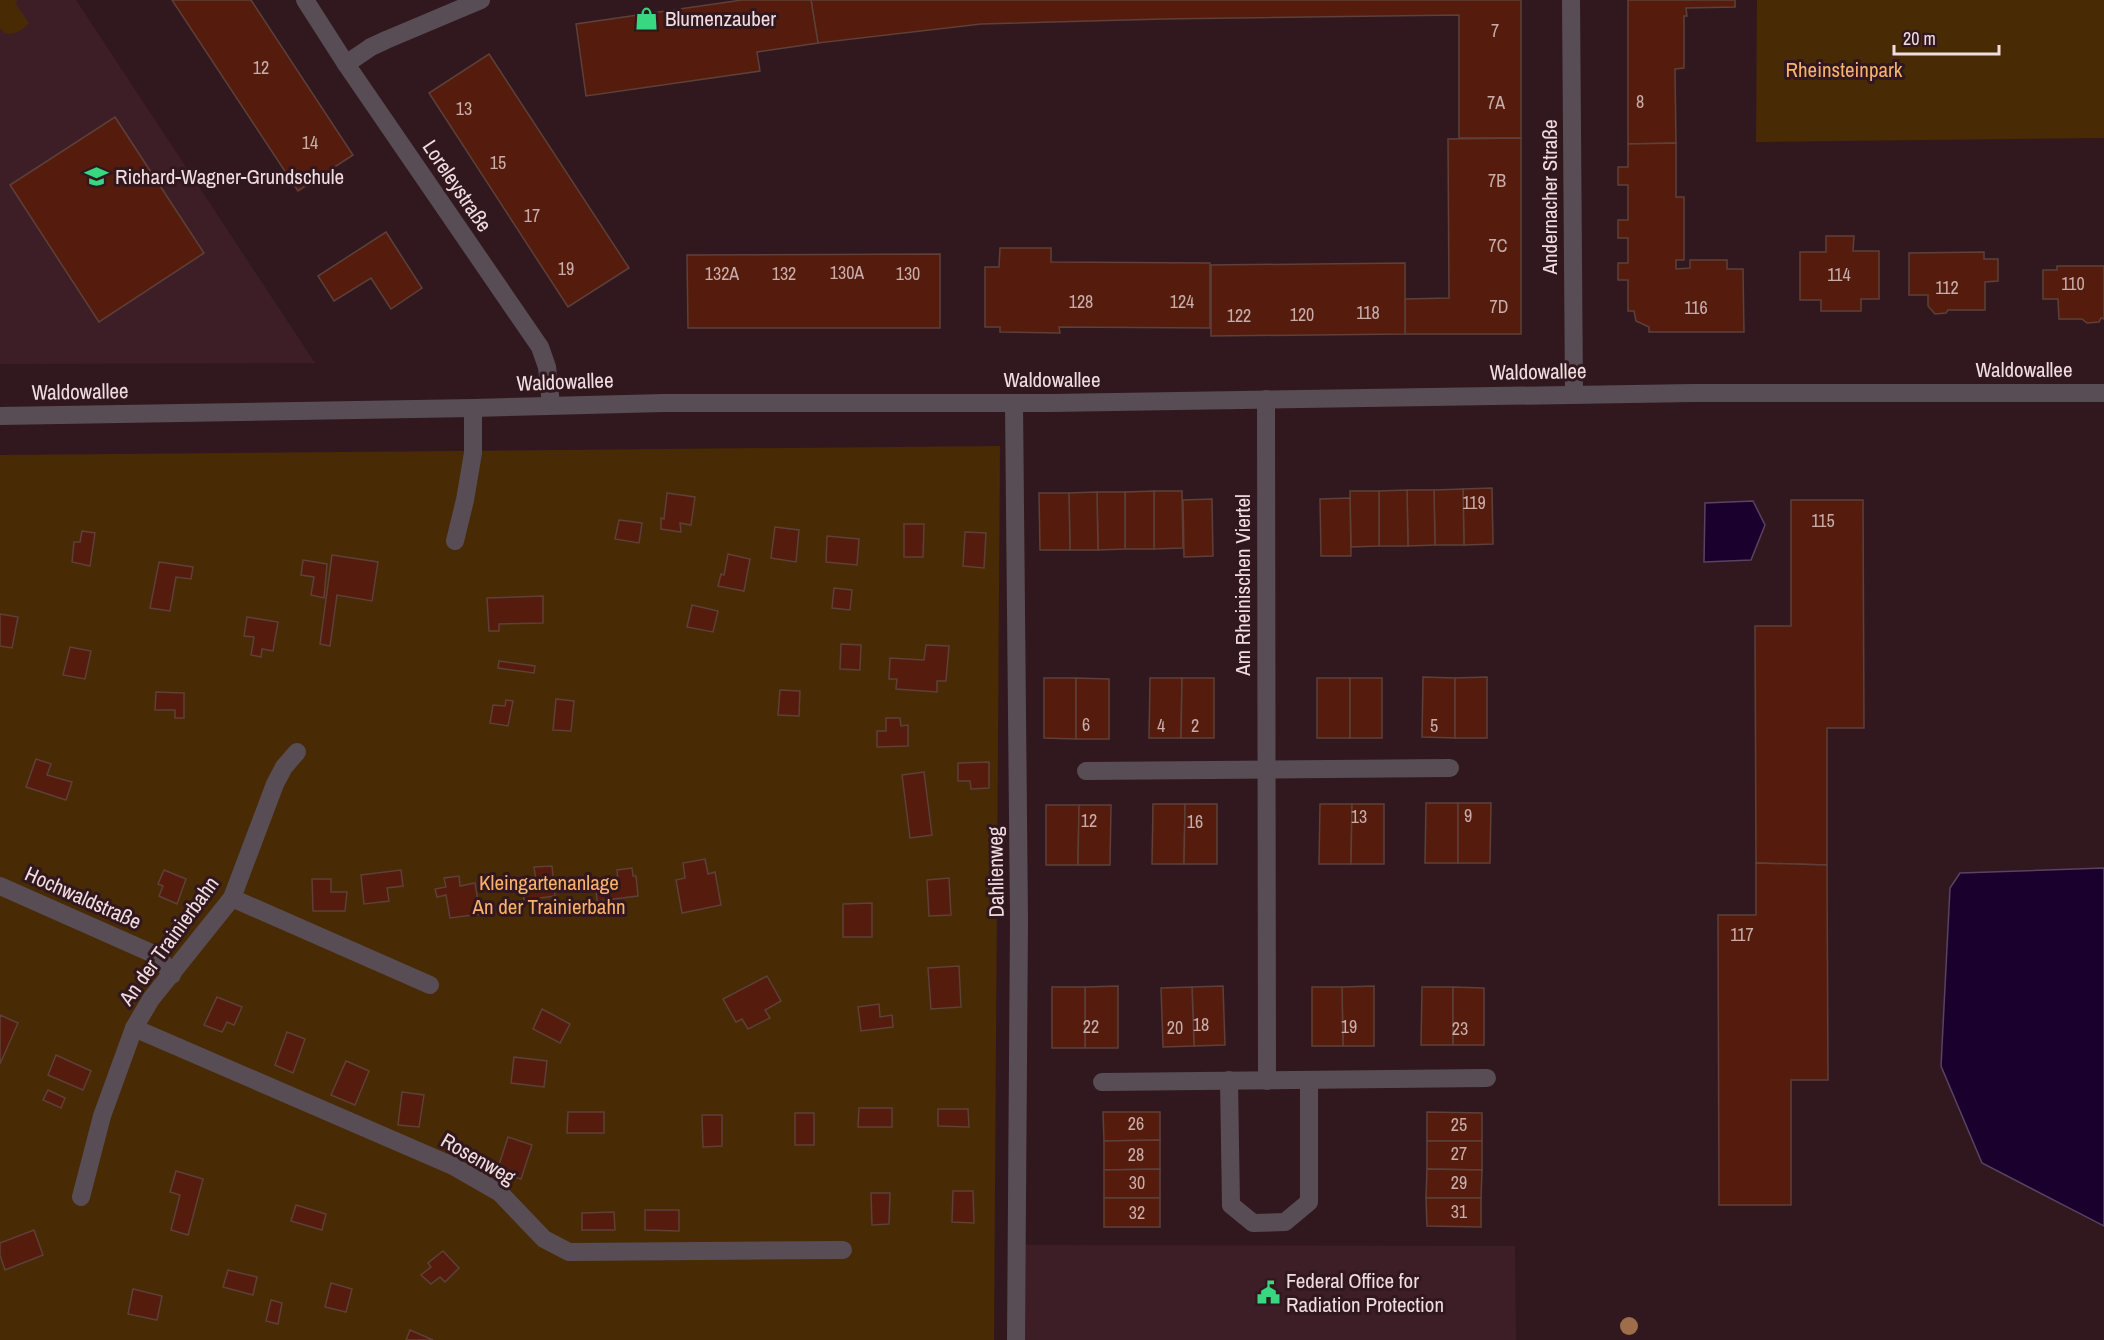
<svg xmlns="http://www.w3.org/2000/svg" width="2104" height="1340" viewBox="0 0 2104 1340" font-family="'Archivo Narrow',sans-serif">
<rect width="100%" height="100%" fill="#31181e"/>
<g fill="#3e1e26">
<path d="M0 0H76L315 363 0 364Z"/>
<path d="M1020 1245 1515 1246 1516 1340H1020Z"/>
</g>
<g fill="#482a05">
<path d="M0 0H18L15 3 29 23C23 30 13 36 4 33L0 28Z"/>
<path d="M1757 0H2104V138L1756 142Z"/>
<path d="M1000 446 994 1340H0V455Z"/>
</g>
<g fill="#1a002d" stroke="#5a4263" stroke-width="1.5">
<path d="M1753 501 1765 525 1751 560 1704 562 1705 503Z"/>
<path d="M2104 868V1226L1982 1163 1941 1066 1950 888 1960 873Z"/>
</g>
<g fill="#551c0d" stroke="#5c4039" stroke-width="1.5">
<path d="M172 0H251L353 155 298 191Z"/>
<path d="M811 0H1521V138H1459V15L1163 19 981 24 818 43Z"/>
<path d="M811 0 818 43 757 52 760 71 586 96 576 24 742 0Z"/>
<path d="M1628 0H1735V7L1686 8 1687 16H1684V68L1675 69 1676 143 1628 144Z"/>
<path d="M489 54 629 268 568 307 429 93Z"/>
<path d="M115 117 204 253 99 322 10 185Z"/>
<path d="M1521 138V334H1405V299L1449 298 1448 139Z"/>
<path d="M1676 143V197H1684V260H1676V269L1690 268V260H1727V269H1743L1744 332H1649V327L1636 321 1634 311H1628V280H1618V263H1628V238H1618V220H1628V185H1618V167H1628V144Z"/>
<path d="M386 232 422 288 391 309 371 278 334 301 318 276Z"/>
<path d="M1826 236H1854L1853 251H1879V299H1861V311H1821V300H1800V252H1826Z"/>
<path d="M1000 248H1051V262L1210 263V328L1059 327 1060 333 1000 332V327H985V267H999Z"/>
<path d="M1984 252V259H1998V281L1985 282V310H1948L1946 313 1935 314 1928 306V295H1909V253Z"/>
<path d="M940 254V328H688L687 255Z"/>
<path d="M1405 263V334L1211 336V265Z"/>
<path d="M2057 266H2104V319L2101 318 2099 322 2087 323 2082 319H2059L2058 299H2043V270H2057Z"/>
<path d="M1492 488 1493 544 1464 545 1463 489Z"/>
<path d="M1463 489 1464 545H1435L1434 490Z"/>
<path d="M1407 490H1434L1435 545 1408 546Z"/>
<path d="M1407 490 1408 546H1379V491Z"/>
<path d="M1154 491H1182L1183 548 1154 549Z"/>
<path d="M1154 491V549H1125V492Z"/>
<path d="M1350 491H1379V546L1351 547Z"/>
<path d="M1097 492H1125V549L1098 550Z"/>
<path d="M1097 492 1098 550H1070L1069 493Z"/>
<path d="M667 493 695 497 691 525 680 523 681 532 661 529V518L664 519Z"/>
<path d="M1039 493H1069L1070 550H1040Z"/>
<path d="M1350 498 1351 556H1321L1320 499Z"/>
<path d="M1212 499 1213 556 1184 557 1183 500Z"/>
<path d="M1791 500H1863L1864 728H1827V865L1756 863 1755 626H1791Z"/>
<path d="M619 520 642 523 639 543 615 539Z"/>
<path d="M904 524H924L923 557H904Z"/>
<path d="M775 527 799 530 796 562 771 558Z"/>
<path d="M82 531 95 533 90 566 72 562 74 542H80Z"/>
<path d="M965 532 986 533 984 568 963 566Z"/>
<path d="M827 536 859 539 857 565 826 562Z"/>
<path d="M728 554 750 559 744 591 718 586 721 574 724 575Z"/>
<path d="M332 555 378 562 372 601 337 595 330 646 320 644Z"/>
<path d="M303 560 327 564 324 598 311 595 314 577 301 575Z"/>
<path d="M159 562 193 567 191 579 176 577 170 611 150 608Z"/>
<path d="M834 588 852 590 850 610 832 608Z"/>
<path d="M543 596V623L499 624V631H489L487 598Z"/>
<path d="M692 605 718 611 713 632 687 627Z"/>
<path d="M0 614 18 617 12 648 0 646Z"/>
<path d="M247 617 278 622 273 651 262 649 261 657 251 655 254 637 244 636Z"/>
<path d="M841 644 861 645 860 670 840 669Z"/>
<path d="M926 645 949 646 946 681H937V692L896 689 897 679H889L890 658 924 660Z"/>
<path d="M70 647 91 651 85 679 63 675Z"/>
<path d="M499 661 535 666 534 673 498 668Z"/>
<path d="M1423 677 1455 678V738L1422 737Z"/>
<path d="M1487 677V738H1455V678Z"/>
<path d="M1044 678H1076V739L1044 738Z"/>
<path d="M1076 678 1109 679V739H1076Z"/>
<path d="M1150 678H1182L1181 738H1149Z"/>
<path d="M1182 678H1214V738H1181Z"/>
<rect x="1317" y="678" width="33" height="60"/>
<rect x="1350" y="678" width="32" height="60"/>
<path d="M780 690 800 691 799 716 778 715Z"/>
<path d="M156 692 184 693V718H175V710H155Z"/>
<path d="M556 699 574 701 571 731 553 730Z"/>
<path d="M506 700 513 701 508 726 490 723 493 705 505 706Z"/>
<path d="M886 718H900L901 726 908 725V746L877 747V731H886Z"/>
<path d="M36 759 51 764 47 775 72 782 66 800 26 787Z"/>
<path d="M989 762V788L971 789 970 781H958V763Z"/>
<path d="M924 772 932 835 910 838 902 775Z"/>
<path d="M1426 803H1458V863H1425Z"/>
<path d="M1458 803H1491L1490 863H1458Z"/>
<path d="M1153 804H1185L1184 864H1152Z"/>
<path d="M1185 804H1217V864H1184Z"/>
<path d="M1320 804H1352L1351 864H1319Z"/>
<path d="M1352 804H1384V864H1351Z"/>
<path d="M1046 805H1079L1078 865H1046Z"/>
<path d="M1079 805H1111L1110 865H1078Z"/>
<path d="M705 859 708 874 715 872 721 905 682 913 676 880 685 878 683 863Z"/>
<path d="M1756 863 1827 865 1828 1080H1791V1205H1719L1718 915H1756Z"/>
<path d="M552 866 555 896 524 900 522 882 536 880 534 867Z"/>
<path d="M632 868 633 876H636L638 896 597 901 596 888 618 882 617 870Z"/>
<path d="M164 870 186 879 177 904 159 896 163 886 158 884Z"/>
<path d="M401 870 403 886 387 888 389 901 364 904 361 875Z"/>
<path d="M459 876 460 886 475 883 480 914 450 918 446 895 437 897 435 889 446 887 444 878Z"/>
<path d="M949 878 951 915 929 916 927 880Z"/>
<path d="M312 879H331V892H347L345 911H313Z"/>
<path d="M872 903V937H843V904Z"/>
<path d="M959 966 961 1007 931 1009 928 968Z"/>
<path d="M767 976 781 1001 765 1010 770 1018 748 1029 742 1019 736 1022 723 999Z"/>
<path d="M1118 986V1048H1085V987Z"/>
<path d="M1223 986 1225 1045 1194 1046 1192 987Z"/>
<path d="M1374 986V1046H1343L1342 987Z"/>
<rect x="1052" y="987" width="33" height="61"/>
<path d="M1192 987 1194 1046 1163 1047 1161 988Z"/>
<path d="M1312 987H1342L1343 1046H1312Z"/>
<path d="M1422 987H1453V1045H1421Z"/>
<path d="M1453 987 1484 988V1045H1453Z"/>
<path d="M217 997 242 1007 234 1025 227 1022 222 1032 204 1025Z"/>
<path d="M879 1004 880 1017 892 1015 893 1027 861 1031 858 1007Z"/>
<path d="M542 1009 570 1024 560 1043 533 1029Z"/>
<path d="M0 1015 18 1023 0 1064Z"/>
<path d="M287 1032 305 1039 293 1073 275 1065Z"/>
<path d="M56 1055 91 1071 83 1090 48 1075Z"/>
<path d="M514 1057 547 1061 544 1087 511 1083Z"/>
<path d="M346 1061 369 1071 355 1105 331 1095Z"/>
<path d="M48 1090 65 1098 61 1108 43 1100Z"/>
<path d="M402 1092 424 1095 419 1127 398 1125Z"/>
<path d="M859 1108H892V1127H858Z"/>
<path d="M938 1109H968L969 1127 938 1126Z"/>
<path d="M568 1112H604V1133H567Z"/>
<path d="M1103 1112H1160V1140L1104 1141Z"/>
<path d="M1427 1112 1482 1113V1141H1427Z"/>
<rect x="795" y="1113" width="19" height="32"/>
<path d="M702 1115H722V1146L703 1147Z"/>
<path d="M508 1137 532 1145 521 1179 497 1171Z"/>
<path d="M1160 1140V1169L1104 1170V1141Z"/>
<path d="M1427 1141H1482V1170L1427 1169Z"/>
<path d="M1160 1169V1198H1104V1170Z"/>
<path d="M1427 1169 1482 1170 1481 1198H1426Z"/>
<path d="M176 1171 203 1179 188 1235 171 1230 180 1195 170 1192Z"/>
<path d="M953 1191H973L974 1223 952 1222Z"/>
<path d="M871 1193H890L889 1224 872 1225Z"/>
<rect x="1104" y="1198" width="56" height="29"/>
<path d="M1426 1198H1481V1227L1427 1226Z"/>
<path d="M296 1205 326 1214 322 1230 291 1221Z"/>
<path d="M645 1210H679V1231L645 1230Z"/>
<path d="M614 1212 615 1230H582V1213Z"/>
<path d="M34 1230 43 1255 5 1270 0 1255V1243Z"/>
<path d="M443 1251 459 1268 445 1282 440 1277 431 1284 421 1275 431 1267 428 1263Z"/>
<path d="M228 1270 257 1277 253 1295 223 1287Z"/>
<path d="M331 1283 352 1289 346 1312 325 1307Z"/>
<path d="M133 1289 162 1296 157 1320 128 1314Z"/>
<path d="M271 1300 282 1303 278 1324 266 1321Z"/>
<path d="M410 1330 433 1340H406Z"/>
</g>
<g fill="none" stroke-linecap="round" stroke-linejoin="round">
<g stroke="#584d55" stroke-width="18">
<path d="M305 0 346 64 540 347 547 367 551 405"/>
<path d="M1571 0 1574 393"/>
<path d="M346 64 371 47 386 40 481 0"/>
<path d="M1266 399 1267 1081"/>
<path d="M1014 403 1019 921 1016 1340"/>
<path d="M0 416 473 408 664 403H1051L1693 393H2104"/>
<path d="M455 541 465 500 473 453V408"/>
<path d="M1086 771 1450 768"/>
<path d="M0 886 158 956 172 975"/>
<path d="M232 898 430 985"/>
<path d="M134 1028 453 1166 500 1193 544 1239 569 1252 843 1250"/>
<path d="M1229 1080 1231 1205 1253 1223 1285 1222 1309 1202V1080"/>
<path d="M1102 1082 1487 1078"/>
<path d="M81 1197 102 1116 134 1028 151 999 232 898 275 784 284 767 297 752"/>
</g>
</g>
<circle fill="#9e6d49" cx="1629" cy="1326" r="9"/>
<defs>
<symbol id="shop-bare" viewBox="-9 -9 18 18"><path d="M-5-2.5h2.3a2.7 3.5 0 0 1 5.4 0H5L5.5 6h-11ZM-1.5-2.5h3a1.5 2.3 0 0 0-3 0Z" fill="#37d880" stroke="#31181e" stroke-width="2.5" paint-order="stroke"/></symbol>
<symbol id="school-bare" viewBox="-9 -9 18 18"><path d="M0-5L7-2L0 1L-7-2ZM-4 1L0 2.5L4 1V4Q0 6-4 4Z" fill="#37d880" stroke="#31181e" stroke-width="2.5" paint-order="stroke"/></symbol>
<symbol id="civic-bare" viewBox="-9 -9 18 18"><path d="M-.6-6.5H3V-4.5H.6V-3L4-1V1h2V6H-6V1h2V-1L-.6-3ZM-1.2 2.5V6h2.4V2.5Z" fill="#37d880" stroke="#31181e" stroke-width="2.5" paint-order="stroke"/></symbol>
</defs>
<g fill-rule="evenodd">
<use href="#shop-bare" x="630" y="2" width="33" height="33"/>
<use href="#school-bare" x="80" y="160" width="33" height="33"/>
<use href="#civic-bare" x="1252" y="1276" width="33" height="33"/>
</g>
<g text-anchor="middle" stroke-width="6" stroke-linejoin="round" paint-order="stroke">
<g font-size="18" fill="#c8adab">
<text x="1495" y="37">7</text>
<text x="261" y="74">12</text>
<text x="1640" y="108">8</text>
<text x="1496" y="109">7A</text>
<text x="464" y="115">13</text>
<text x="310" y="149">14</text>
<text x="498" y="169">15</text>
<text x="1497" y="187">7B</text>
<text x="532" y="222">17</text>
<text x="1498" y="252">7C</text>
<text x="566" y="275">19</text>
<text x="847" y="279">130A</text>
<text x="722" y="280">132A</text>
<text x="784" y="280">132</text>
<text x="908" y="280">130</text>
<text x="1839" y="281">114</text>
<text x="2073" y="290">110</text>
<text x="1947" y="294">112</text>
<text x="1081" y="308">128</text>
<text x="1182" y="308">124</text>
<text x="1499" y="313">7D</text>
<text x="1696" y="314">116</text>
<text x="1368" y="319">118</text>
<text x="1302" y="321">120</text>
<text x="1239" y="322">122</text>
<text x="1474" y="509">119</text>
<text x="1823" y="527">115</text>
<text x="1086" y="731">6</text>
<text x="1161" y="732">4</text>
<text x="1195" y="732">2</text>
<text x="1434" y="732">5</text>
<text x="1468" y="822">9</text>
<text x="1359" y="823">13</text>
<text x="1089" y="827">12</text>
<text x="1195" y="828">16</text>
<text x="1742" y="941">117</text>
<text x="1201" y="1031">18</text>
<text x="1091" y="1033">22</text>
<text x="1349" y="1033">19</text>
<text x="1175" y="1034">20</text>
<text x="1460" y="1035">23</text>
<text x="1136" y="1130">26</text>
<text x="1459" y="1131">25</text>
<text x="1459" y="1160">27</text>
<text x="1136" y="1161">28</text>
<text x="1137" y="1189">30</text>
<text x="1459" y="1189">29</text>
<text x="1459" y="1218">31</text>
<text x="1137" y="1219">32</text>
</g>
<g font-size="21" fill="#efdde0" stroke="#31181e" text-anchor="start">
<text x="665" y="26">Blumenzauber</text>
<text x="115" y="184">Richard-Wagner-Grundschule</text>
<text x="1286" y="1288">Federal Office for<tspan x="1286" dy="24">Radiation Protection</tspan></text>
</g>
<g font-size="21" fill="#f8b26c" stroke="#31181e">
<text x="1844" y="77">Rheinsteinpark</text>
<text x="549" y="890">Kleingartenanlage<tspan x="549" dy="24">An der Trainierbahn</tspan></text>
</g>
<g font-size="21" fill="#efdde0" stroke="#31181e">
<text transform="translate(457 186) rotate(56)" y="7">Loreleystraße</text>
<text transform="translate(1550 197) rotate(-90)" y="7">Andernacher Straße</text>
<text x="2024" y="377">Waldowallee</text>
<text transform="translate(1538 372) rotate(-1)" y="7">Waldowallee</text>
<text x="1052" y="387">Waldowallee</text>
<text transform="translate(565 382) rotate(-2)" y="7">Waldowallee</text>
<text transform="translate(80 392) rotate(-1)" y="7">Waldowallee</text>
<text transform="translate(1243 585) rotate(-90)" y="7">Am Rheinischen Viertel</text>
<text transform="translate(996 872) rotate(-91)" y="7">Dahlienweg</text>
<text transform="translate(83 898) rotate(24)" y="7">Hochwaldstraße</text>
<text transform="translate(169 941) rotate(-54)" y="7">An der Trainierbahn</text>
<text transform="translate(478 1159) rotate(30)" y="7">Rosenweg</text>
</g>
</g>
<path d="M1894 45v9h105v-9" fill="none" stroke="#efdde0" stroke-width="3"/>
<text x="1903" y="45" font-size="18" fill="#efdde0" stroke="#31181e" stroke-width="4.5" paint-order="stroke">20 m</text>
</svg>
